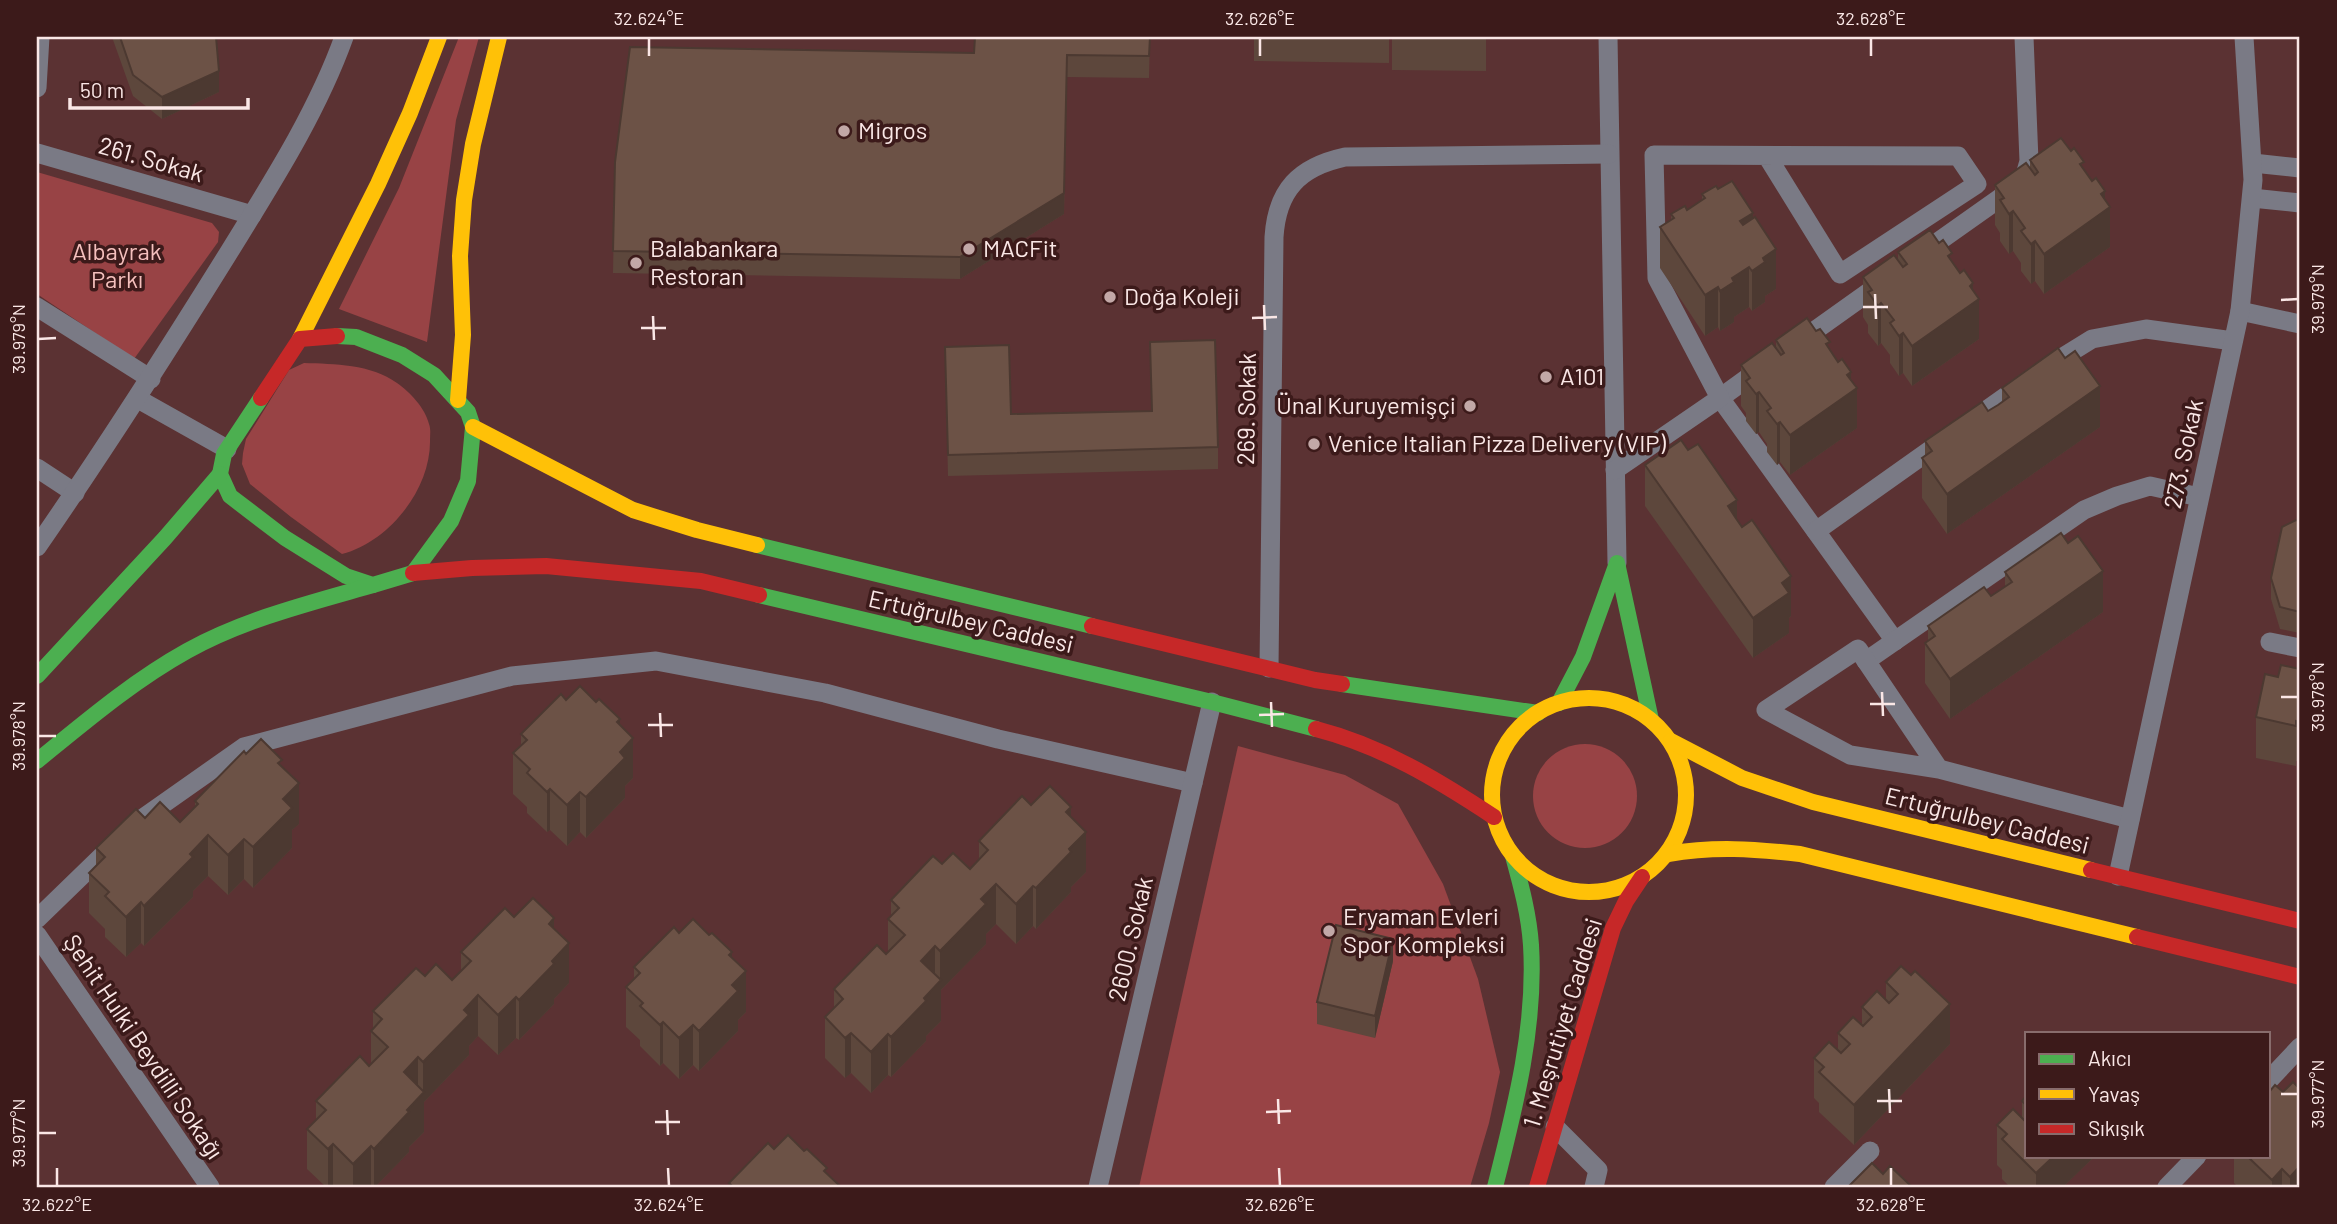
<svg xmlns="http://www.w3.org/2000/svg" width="2337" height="1224" viewBox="0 0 2337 1224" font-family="Barlow,sans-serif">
<rect width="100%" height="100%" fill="#5b3233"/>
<g fill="#984345">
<path d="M459 37H479L456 120 427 342 339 309 399 188Z"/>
<path d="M37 172 212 223 219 232 218 242 134 359 37 294Z"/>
<path d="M304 363C334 364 371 364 397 383 410 392 425 408 429 424 431 429 430 435 430 440 431 489 389 542 342 554L291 517 250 484 242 464 243 453 246 439 289 370Z"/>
<circle cx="1585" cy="796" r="52"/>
<path d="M1238 746 1345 775 1398 804 1443 884 1478 979 1500 1072 1489 1123 1470 1187H1139Z"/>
</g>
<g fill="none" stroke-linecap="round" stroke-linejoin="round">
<g stroke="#7a7a85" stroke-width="19">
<path d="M1608 37 1617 563"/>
<path d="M37 88 40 37"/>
<path d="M37 153 252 215"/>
<path d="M2253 163 2300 168"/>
<path d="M2252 198 2300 203"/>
<path d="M1918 256 2017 186 2025 175 2029 161 2024 37"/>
<path d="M37 307 151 379"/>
<path d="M2240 311 2300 324"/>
<path d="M1796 344 1883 282"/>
<path d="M1760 369 1720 398 1895 641"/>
<path d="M138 399 227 449"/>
<path d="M37 468 75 493"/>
<path d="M1615 470 1720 398 1657 278 1654 155 1958 156 1977 184 1840 274 1767 156"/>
<path d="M1816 531 2050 365 2092 339 2146 329 2233 341"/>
<path d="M37 547C103 452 165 355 226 257 269 187 316 115 344 37"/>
<path d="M2270 642 2300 648"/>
<path d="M1866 661 2084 510 2117 496 2150 486 2199 497"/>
<path d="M1269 668 1274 237C1277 190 1299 167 1345 157L1609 154"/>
<path d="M1939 769 1850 755 1766 710 1858 649 1939 769 2130 819"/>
<path d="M2118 876 2240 311 2253 180 2244 37"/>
<path d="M37 919 136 823 244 747 512 676 656 661 825 693 998 739 1193 783"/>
<path d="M37 935 210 1187"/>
<path d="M2269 1080 2300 1047"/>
<path d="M1555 1127 1598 1170 1594 1187"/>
<path d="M1098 1187 1212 702"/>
<path d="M1834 1187 1870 1151"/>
<path d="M2167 1187 2197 1156"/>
</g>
<g stroke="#4caf50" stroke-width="16">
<path d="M261 398 224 454 220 474 230 496 285 538 346 576 373 585 413 573 451 521 468 481 473 427 468 412 434 375 402 355 356 337 337 336"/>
<path d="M757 545 1092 626"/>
<path d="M759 595 1212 702 1316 729"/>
<path d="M37 676 165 538 220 474"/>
<path d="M1342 684 1538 713"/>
<path d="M1559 703 1583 657 1617 563 1651 720"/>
<path d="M37 761C85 722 133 681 187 651 245 619 310 603 373 585"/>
<path d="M1495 1187C1515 1108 1536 1027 1531 945 1529 915 1521 885 1513 856"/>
</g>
<g stroke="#ffc107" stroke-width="16">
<path d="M300 339 378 184 410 113 439 37"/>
<path d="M458 400 463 335 460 256 464 200 473 144 499 37"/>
<path d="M473 427 633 510 697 530 757 545"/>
<circle cx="1589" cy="795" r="97"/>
<path d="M1671 741 1742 778 1813 802 2091 870"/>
<path d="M1668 854C1715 846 1753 849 1800 854L2137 937"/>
</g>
<g stroke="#c62828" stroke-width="16">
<path d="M261 398 300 339 337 336"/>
<path d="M413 573 472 568 546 566 701 581 759 595"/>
<path d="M1092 626 1315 680 1342 684"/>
<path d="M1316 729C1382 746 1438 780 1494 817"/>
<path d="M2091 870 2300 921"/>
<path d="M2137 937 2300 977"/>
<path d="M1537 1187 1613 928 1626 901 1642 877"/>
</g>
</g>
<g fill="#5d473c">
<path d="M112 37H216L219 92 162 119 133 96Z"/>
<path d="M1150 37 1149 78 1067 77 1064 214 960 279 613 273 615 162 974 53Z"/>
<path d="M1254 37H1389V63L1254 61Z"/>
<path d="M1392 37H1486V71L1392 70Z"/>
<path d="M2030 160 2084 169 2105 199 2110 247 2044 294 2035 281 2031 284 2021 271V263L2013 251 2009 254 2000 241V233L1995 225V185L2030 168Z"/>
<path d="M1718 189 1753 219 1776 289 1765 296V302L1752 311 1749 307 1734 317V322L1720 331 1718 327 1705 336 1660 268V227L1671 220V214L1687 210 1702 200V194Z"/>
<path d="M1898 252 1952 261 1973 291 1979 339 1912 386 1903 373 1899 376 1890 363V355L1881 343 1878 346 1868 333V325L1863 317V277L1898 260Z"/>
<path d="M1776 340 1830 350 1851 380 1857 428 1790 475 1780 462 1777 465 1767 452V444L1759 432 1756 434 1746 421V413L1741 406V365L1776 349Z"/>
<path d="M1150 342 1218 447V469L948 476 945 347 1011 414 1152 411Z"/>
<path d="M2002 388 2100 427 1947 534 1922 498V458L1925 455V441L1988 411 2002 402Z"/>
<path d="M1645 465 1791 616 1789 618V633L1753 658 1645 506Z"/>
<path d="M2300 521V633L2280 629 2271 599V578Z"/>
<path d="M2068 543 2103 612 1950 719 1925 683V643L1928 640V626L1991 596 2005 587V572Z"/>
<path d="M2300 669V762L2296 761V766L2256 758V717L2278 677Z"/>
<path d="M566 700 620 725 633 778 625 786V798L586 838 580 832 567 846 550 830 547 832 527 813V807L513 794V753L521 745V734Z"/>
<path d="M246 754 282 767 299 824 292 830V848L253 888 244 879 228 895 208 876 193 891V897L144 946 141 943 126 957 105 937V929L89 913V873L96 865V848L145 818 180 822 195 808V801Z"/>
<path d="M1031 805 1071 817 1086 872 1071 887V892L1036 929 1033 926 1016 944 996 924 986 934V944L941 990V1021L926 1036V1041L891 1077 888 1075 871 1093 851 1073 845 1078 825 1058V1017L834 1008V989L888 952V919L891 917V900L942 864 970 869 979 860V841Z"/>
<path d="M514 917 554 928 569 983 554 999V1004L519 1040 516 1038 498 1055 478 1036 469 1046V1055L424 1102V1132L409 1147V1152L375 1187 371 1186 370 1187H336L333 1185 330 1187H326L307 1169V1129L316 1120V1101L371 1064V1031L373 1028V1011L425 976 452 980 461 971V952Z"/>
<path d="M679 933 732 958 746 1012 738 1020V1031L699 1071 693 1065 679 1079 663 1063 660 1066 640 1046V1040L626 1027V987L634 978V967Z"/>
<path d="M1393 961 1375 1038 1317 1024V1002Z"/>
<path d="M1886 982 1950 1044 1854 1145 1819 1112V1103L1814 1098V1058L1838 1050V1033L1862 1025V1007L1886 999Z"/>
<path d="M2283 1092 2300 1187H2238L2234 1183V1156H2269Z"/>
<path d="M2027 1095V1156H2095L2063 1187H2010L2002 1179V1170L1997 1165V1125L2022 1118V1101Z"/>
</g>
<g fill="#4c3931">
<path d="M219 71V92L162 119V97Z"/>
<path d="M1067 77 1064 214 960 279V257Z"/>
<path d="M2105 191V211L2110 207V247L2044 294V254Z"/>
<path d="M2013 211V251L2009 254V214Z"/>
<path d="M1753 213V253L1740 221Z"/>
<path d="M2035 241V281L2031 284V244Z"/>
<path d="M1776 249V289L1765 296V302L1752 311V271L1763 258Z"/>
<path d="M1749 267V307L1734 317V322L1720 331V291L1732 278Z"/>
<path d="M1973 283V303L1979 299V339L1912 386V346Z"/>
<path d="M1718 287V327L1705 336V295Z"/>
<path d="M1881 303V343L1878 346V306Z"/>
<path d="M1903 333V373L1899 376V336Z"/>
<path d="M1851 372V392L1857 388V428L1790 475V435L1847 375Z"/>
<path d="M2100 386V427L1947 534V494Z"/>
<path d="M1759 392V432L1756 434V394Z"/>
<path d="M1780 422V462L1777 465V424Z"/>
<path d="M1737 500V540L1728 506Z"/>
<path d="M2103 571V612L1950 719V679Z"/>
<path d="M1791 576V616L1789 618V633L1753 658V618L1782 583Z"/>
<path d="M620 719V752L633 738V778L625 786V798L586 838V797L617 722Z"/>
<path d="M299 783V824L292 830V848L253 888V847L283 799Z"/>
<path d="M550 789V830L547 832V792Z"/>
<path d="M580 792V832L567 846V805Z"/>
<path d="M1071 807V847L1066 812Z"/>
<path d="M1086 832V872L1071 887V892L1036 929V888L1069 849Z"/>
<path d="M208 835V876L193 891V897L144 946V906L190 854Z"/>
<path d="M244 839V879L228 895V855Z"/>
<path d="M996 884V924L986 934V944L941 990V1021L926 1036V1041L891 1077V1037L924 998 940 981V951L981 899Z"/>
<path d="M1033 886V926L1016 944V904Z"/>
<path d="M141 902V943L126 957V917Z"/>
<path d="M554 918V959L549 924Z"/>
<path d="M1393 939V961L1375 1038V1016Z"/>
<path d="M569 943V983L554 999V1004L519 1040V1000L552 961Z"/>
<path d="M935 946V986L921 961Z"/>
<path d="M732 952V985L746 971V1012L738 1020V1031L699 1071V1031L729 955Z"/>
<path d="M478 995V1036L469 1046V1055L424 1102V1132L409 1147V1152L375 1187H374V1149L407 1110 423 1093V1062L464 1010Z"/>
<path d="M516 997V1038L498 1055V1015Z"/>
<path d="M1950 1004V1044L1854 1145V1105Z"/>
<path d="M663 1022V1063L660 1066V1025Z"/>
<path d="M693 1025V1065L679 1079V1038Z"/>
<path d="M851 1033V1073L845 1078V1038Z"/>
<path d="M888 1034V1075L871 1093V1052Z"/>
<path d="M418 1057V1098L404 1072Z"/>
<path d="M333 1144V1185L330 1187H328V1149Z"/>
<path d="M371 1146V1186L370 1187H353V1164Z"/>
<path d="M2054 1156H2095L2063 1187H2036V1173Z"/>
<path d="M2300 1166V1187H2290V1177Z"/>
<path d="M2282 1169V1187H2272V1180Z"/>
</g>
<g fill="#6c5246" stroke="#4c3931" stroke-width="2">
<path d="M120 37H216L219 71 162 97 133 75Z"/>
<path d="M975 37H1150L1149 56 1067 55 1064 193 960 257 613 251 615 162 630 47 974 53Z"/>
<path d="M2061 138 2071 151 2074 148 2084 162 2080 164 2092 181 2096 178 2105 191 2101 194 2110 207 2044 254 2035 241 2031 244 2021 231 2025 228 2013 211 2009 214 2000 200 2004 198 1995 185 2026 163 2035 175 2038 172 2030 160Z"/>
<path d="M1732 181 1753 213 1740 221 1743 225 1755 217 1776 249 1763 258 1765 262 1752 271 1749 267 1732 278 1734 282 1720 291 1718 287 1705 295 1660 227 1674 218 1671 214 1685 206 1687 210 1705 198 1702 194 1716 186 1718 189Z"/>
<path d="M1930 230 1939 243 1943 240 1952 253 1948 256 1960 273 1964 270 1973 283 1970 286 1979 299 1912 346 1903 333 1899 336 1890 323 1894 320 1881 303 1878 306 1868 292 1872 290 1863 277 1894 255 1903 267 1907 264 1898 252Z"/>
<path d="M1807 318 1816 331 1820 329 1830 342 1826 344 1838 362 1842 359 1851 372 1847 375 1857 388 1790 435 1780 422 1777 424 1767 411 1771 408 1759 392 1756 394 1746 381 1750 378 1741 365 1772 343 1781 355 1784 353 1776 340Z"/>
<path d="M1215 340 1218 447 948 455 945 347 1009 345 1011 414 1152 411 1150 342Z"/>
<path d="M2058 348 2065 358 2075 351 2100 386 1947 494 1922 458 1932 451 1925 441 1982 402 1988 411 1998 405 2009 397 2002 388Z"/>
<path d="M1681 440 1688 450 1698 444 1737 500 1728 506 1735 517 1742 527 1752 520 1791 576 1782 583 1789 593 1753 618 1645 465Z"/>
<path d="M2296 520 2300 521V612L2280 607 2271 578 2282 527Z"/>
<path d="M2061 533 2068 543 2078 536 2103 571 1950 679 1925 643 1935 636 1928 626 1984 587 1991 596 2012 582 2005 572Z"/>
<path d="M2281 665 2300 669V722L2296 721V726L2256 717 2265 674 2278 677Z"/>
<path d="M580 686 596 702 599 699 620 719 617 722 633 738 620 752 625 758 586 797 580 792 567 805 550 789 547 792 527 773 530 769 513 753 527 740 521 734 561 694 566 700Z"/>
<path d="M261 739 282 760 278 763 299 783 283 799 292 808 253 847 244 839 228 855 208 835 190 854 193 857 144 906 141 902 126 917 105 896 109 892 89 873 105 857 96 848 136 809 145 818 160 802 180 822 198 804 195 801 244 751 246 754Z"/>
<path d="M1050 786 1071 807 1066 812 1086 832 1069 849 1071 852 1036 888 1033 886 1016 904 996 884 981 899 986 904 940 951 935 946 921 961 941 980 924 998 926 1001 891 1037 888 1034 871 1052 851 1033 845 1038 825 1017 843 999 834 989 877 945 886 954 905 935 888 919 899 908 891 900 933 856 942 864 953 853 970 869 988 850 979 841 1022 796 1031 805Z"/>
<path d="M533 898 554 918 549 924 569 943 552 961 554 964 519 1000 516 997 498 1015 478 995 464 1010 469 1015 423 1062 418 1057 404 1072 424 1092 407 1110 409 1112 374 1149 371 1146 353 1164 333 1144 328 1149 307 1129 326 1110 316 1101 360 1056 369 1066 388 1047 371 1031 382 1019 373 1011 416 968 425 976 436 964 452 980 471 961 461 952 505 908 514 917Z"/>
<path d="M693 919 709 935 712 933 732 952 729 955 746 971 732 985 738 991 699 1031 693 1025 679 1038 663 1022 660 1025 640 1006 643 1003 626 987 640 973 634 967 674 927 679 933Z"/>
<path d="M1336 925 1393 939 1375 1016 1317 1002Z"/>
<path d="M1901 966 1911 975 1915 971 1950 1004 1854 1105 1819 1072 1824 1067 1814 1058 1829 1042 1841 1053 1850 1044 1838 1033 1853 1017 1863 1026 1872 1017 1862 1007 1877 991 1889 1003 1898 994 1886 982Z"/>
<path d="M2293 1082 2300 1089V1166L2290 1177 2282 1169 2272 1180 2247 1156H2269V1092L2275 1085 2283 1092Z"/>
<path d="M2027 1095V1106L2022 1101Z"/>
<path d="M2013 1109 2025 1121 2027 1119V1156H2054L2036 1173 2002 1139 2007 1134 1997 1125Z"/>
<path d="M788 1135 804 1151 807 1149 827 1168 824 1171 841 1187H733L729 1183 768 1143 774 1149Z"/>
<path d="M1872 1163 1883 1174 1890 1166 1912 1187H1848Z"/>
</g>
<path fill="none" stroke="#fae7e6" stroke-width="2.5" d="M649 38V56M1260 38V56M1871 38V56M1875 294 1876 319M2281 300 2298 299M1264 305 1265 330M1863 307H1888M653 316 654 340M1252 318 1277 317M641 328H666M38 339 56 338M1882 692 1883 716M2281 697H2298M1271 702 1272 727M1870 704H1895M660 713 661 737M1259 715 1284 714M648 725H673M38 736H56M1889 1089 1890 1113M2281 1094H2298M1278 1099 1279 1124M1877 1101H1902M667 1110 668 1135M1266 1112 1291 1111M655 1122H680M38 1133H56M57 1168V1186M668 1168 669 1186M1279 1168 1280 1186M1891 1168V1186"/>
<g fill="#c2a8a7" stroke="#3c1a1a" stroke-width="2.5">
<circle cx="844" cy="131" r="7"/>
<circle cx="969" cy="249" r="7"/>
<circle cx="636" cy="263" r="7"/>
<circle cx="1110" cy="297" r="7"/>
<circle cx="1546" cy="377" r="7"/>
<circle cx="1470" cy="406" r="7"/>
<circle cx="1314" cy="444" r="7"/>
<circle cx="1329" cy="931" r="7"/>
</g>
<g text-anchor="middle" stroke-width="7" stroke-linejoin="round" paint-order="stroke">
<g font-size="24" fill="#fae7e6" stroke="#3c1a1a" text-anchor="start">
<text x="858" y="139">Migros</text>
<text x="650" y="257">Balabankara<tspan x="650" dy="28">Restoran</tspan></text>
<text x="983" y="257">MACFit</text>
<text x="1124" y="305">Doğa Koleji</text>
<text x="1560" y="385">A101</text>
<text x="1456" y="414" text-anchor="end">Ünal Kuruyemişçi</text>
<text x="1328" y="452">Venice Italian Pizza Delivery (VIP)</text>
<text x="1343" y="925">Eryaman Evleri<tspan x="1343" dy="28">Spor Kompleksi</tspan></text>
</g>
<g font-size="24" fill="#fae7e6" stroke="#3c1a1a">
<text transform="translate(151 160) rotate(16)" y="8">261. Sokak</text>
<text transform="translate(1247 409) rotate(-89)" y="8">269. Sokak</text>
<text transform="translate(2184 454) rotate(-78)" y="8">273. Sokak</text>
<text transform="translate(971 622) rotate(13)" y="8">Ertuğrulbey Caddesi</text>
<text transform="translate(1987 821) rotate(14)" y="8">Ertuğrulbey Caddesi</text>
<text transform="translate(1131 939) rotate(-77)" y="8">2600. Sokak</text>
<text transform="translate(1563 1023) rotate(-73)" y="8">1. Meşrutiyet Caddesi</text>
<text transform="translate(143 1047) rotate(56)" y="8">Şehit Hulki Beydilli Sokağı</text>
</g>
<g font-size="24" fill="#f5c0bd" stroke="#3c1a1a">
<text x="117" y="260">Albayrak<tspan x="117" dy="28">Parkı</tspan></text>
</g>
</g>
<rect width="2337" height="1224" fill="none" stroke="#3c1a1a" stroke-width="77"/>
<rect x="2025" y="1032" width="245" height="126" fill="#3c1a1a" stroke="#886c6c" stroke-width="2"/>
<rect x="2039" y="1054" width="35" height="10" fill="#4caf50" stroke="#886c6c" stroke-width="2"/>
<text x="2088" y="1066" font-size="21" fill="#fae7e6">Akıcı</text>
<rect x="2039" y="1089" width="35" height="10" fill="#ffc107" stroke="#886c6c" stroke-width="2"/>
<text x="2088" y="1102" font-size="21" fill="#fae7e6">Yavaş</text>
<rect x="2039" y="1124" width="35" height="10" fill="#c62828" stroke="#886c6c" stroke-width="2"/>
<text x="2088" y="1136" font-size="21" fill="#fae7e6">Sıkışık</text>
<path d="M70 98v10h178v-10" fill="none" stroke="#fae7e6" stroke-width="3.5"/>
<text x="80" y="98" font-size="21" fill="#fae7e6" stroke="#3c1a1a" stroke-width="5" paint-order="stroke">50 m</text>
<rect x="38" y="38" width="2260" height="1148" fill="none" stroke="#fae7e6" stroke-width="2.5"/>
<g font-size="18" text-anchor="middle" fill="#fae7e6">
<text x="649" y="25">32.624°E</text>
<text x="1260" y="25">32.626°E</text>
<text x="1871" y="25">32.628°E</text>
<text transform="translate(2318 299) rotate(-90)" y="6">39.979°N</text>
<text transform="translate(19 339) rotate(-90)" y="6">39.979°N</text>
<text transform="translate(2318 697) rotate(-90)" y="6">39.978°N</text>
<text transform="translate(19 736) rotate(-90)" y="6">39.978°N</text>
<text transform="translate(2318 1094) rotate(-90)" y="6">39.977°N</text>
<text transform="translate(19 1133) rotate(-90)" y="6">39.977°N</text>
<text x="57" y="1211">32.622°E</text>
<text x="669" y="1211">32.624°E</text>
<text x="1280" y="1211">32.626°E</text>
<text x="1891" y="1211">32.628°E</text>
</g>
</svg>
